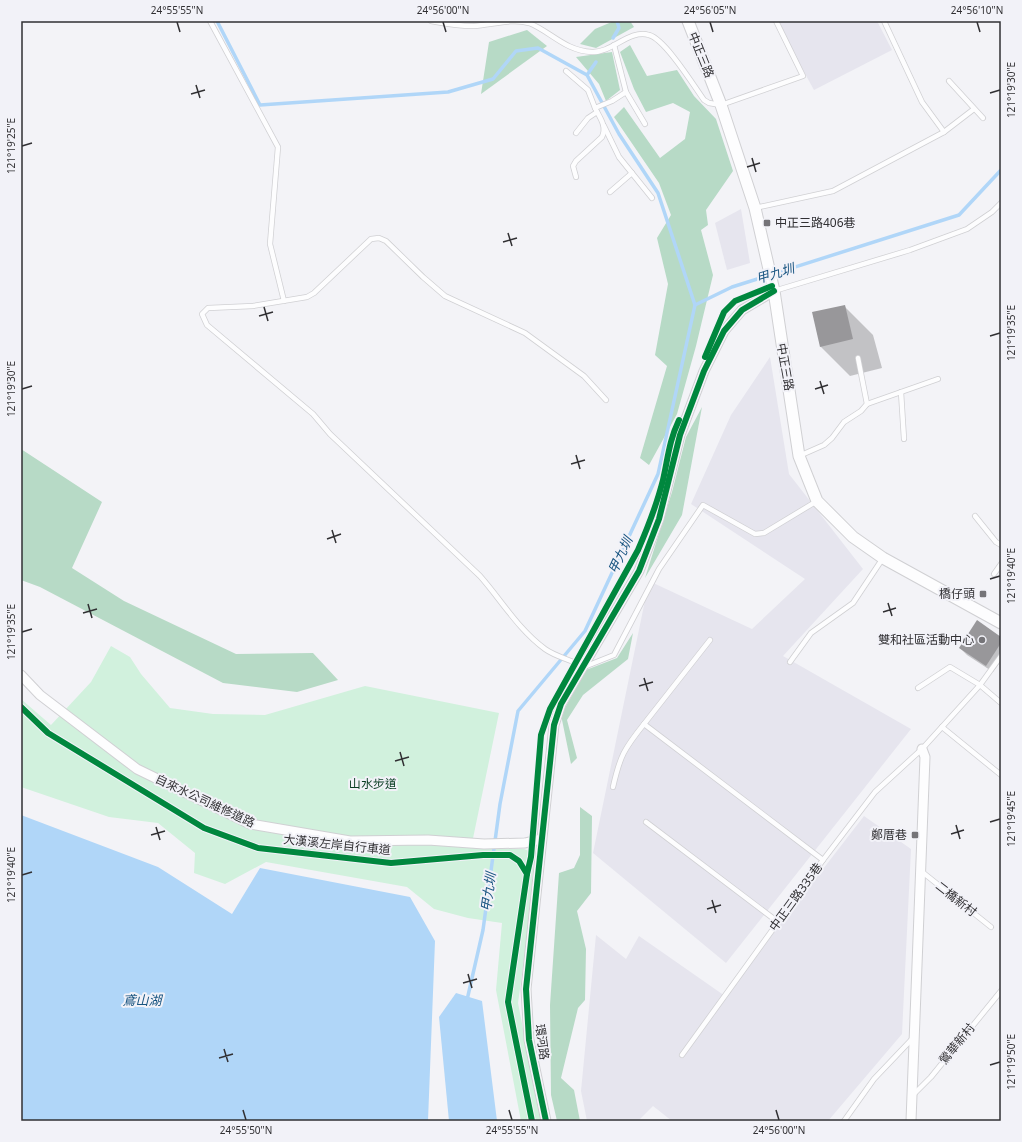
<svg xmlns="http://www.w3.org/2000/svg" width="1022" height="1142" viewBox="0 0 1022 1142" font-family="'Noto Sans','Noto Sans TC',sans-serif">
<rect width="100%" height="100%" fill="#f3f3f7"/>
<g fill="#e6e5ee">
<path d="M776 21H877L892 50 814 90Z"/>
<path d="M741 209 750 263 727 270 715 223Z"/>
<path d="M770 357 789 474 863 569 783 656 911 729 726 963 593 853 649 581 752 629 805 579 691 504 731 415Z"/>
<path d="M864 816 911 849 902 1034 828 1121H672L653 1106 638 1121H587L581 1091 596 935 626 959 639 936 725 996Z"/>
</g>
<path fill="#d1f1dd" d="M111 646 130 657 141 674 170 708 213 714 265 715 365 686 499 713 471 848 524 849 534 853 530 916 518 1003 541 1121H521L496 990 502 923 468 918 434 909 407 887 266 862 225 884 194 873 195 853 158 823 109 817 21 787V699L51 725 91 682Z"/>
<g fill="#b7dac6">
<path d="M614 21H630L634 27 596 48 580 44 595 29Z"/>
<path d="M527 30 547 46 481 94 489 42Z"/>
<path d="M630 45 647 76 677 70 694 96 716 119 733 171 706 210 708 225 701 230 713 275 696 346 677 414 649 465 640 458 667 366 655 355 668 284 657 238 671 215 659 183 614 117 624 107 660 158 685 139 690 112 673 103 646 112 634 89 620 52Z"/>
<path d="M612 52 620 90 606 101 599 84 576 57Z"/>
<path d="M702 407 682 515 645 578 672 492 686 437Z"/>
<path d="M21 449 102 502 72 568 124 601 236 654 313 653 338 680 297 692 223 683 40 587 21 580Z"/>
<path d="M633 633 628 659 583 695 567 720 577 758 571 764 561 715 586 670 617 658Z"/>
<path d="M580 807 592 816 591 893 577 911 586 949 585 1000 578 1008 561 1078 574 1090 580 1121H557L551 1095 550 1005 559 873 574 868 580 855Z"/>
</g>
<g fill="#b0d6f8">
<path d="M21 815 158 867 232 914 260 868 410 897 435 941 428 1121H21Z"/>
<path d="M456 993 482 1001 497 1121H449L439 1017Z"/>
</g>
<g fill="#0003">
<path d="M844 306 873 335 882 368 850 376 821 347 813 313Z"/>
<path d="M1001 638V661L993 672 967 655 960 648Z"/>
</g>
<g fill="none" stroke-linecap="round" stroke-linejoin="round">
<g stroke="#b0d6f8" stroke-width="3.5">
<path d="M217 21 260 105 448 92 493 79 516 51 538 48 587 75 619 134 658 193 695 305"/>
<path d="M613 38 619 28 617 21"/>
<path d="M587 75 596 62"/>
<path d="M467 1000 483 930 500 804 518 711 585 631 658 474 695 305 732 287 959 215 1001 170"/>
</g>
</g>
<g fill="#98979a">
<path d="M845 305 853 339 820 347 812 312Z"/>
<path d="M977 620 1001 637V643L986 666 959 648Z"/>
</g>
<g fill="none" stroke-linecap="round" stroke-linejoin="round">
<defs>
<g id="service">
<path d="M210 21 278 147 270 244 284 301"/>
<path d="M431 21C446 24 459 26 474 26 491 25 512 18 529 23 550 31 565 51 592 52 612 53 629 29 649 35 665 39 694 86 704 100L709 103 721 105 803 76 776 21"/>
<path d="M884 21 922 102 944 132"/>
<path d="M614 45 626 92 645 124"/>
<path d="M566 71 588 90 595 108 612 101 626 92"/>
<path d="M949 81 983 118"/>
<path d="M604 126 619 157 652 198"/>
<path d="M576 133 588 118 597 112"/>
<path d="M576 177 573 166 576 161 602 137C607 126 600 118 595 108"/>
<path d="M610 192 632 173"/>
<path d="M755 208 833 191 944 132 974 109"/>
<path d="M774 291 910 250 967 229 992 212 1001 203"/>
<path d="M901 392 904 439"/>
<path d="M606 400 584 376 525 333 445 296 423 277 386 241 379 238 371 239 314 293 307 297 253 306 208 308 202 314 207 325 313 414 330 434 480 576C502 601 518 629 545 649 556 657 572 660 584 667L614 655 659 569 703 505 755 534 764 533 817 501"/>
<path d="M867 404 938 379"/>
<path d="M799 456 824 445 832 438 844 422 861 411 867 404 858 358"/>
<path d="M975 516 996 542 1001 545"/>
<path d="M994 574 1001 564"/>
<path d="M710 640 644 724 823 860"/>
<path d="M790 662 811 633 853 603 883 558"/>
<path d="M918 688 950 667 980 685 1001 703"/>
<path d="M942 727 1001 775"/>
<path d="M613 787C620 756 624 749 644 724"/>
<path d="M646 822 778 922"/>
<path d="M921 871 991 927"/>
<path d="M682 1055 823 860 875 792 922 749 980 685 1001 656"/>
<path d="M913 1095 931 1077 1001 991"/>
<path d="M844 1121 874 1079 913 1038"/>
</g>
<g id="minor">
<path d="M21 675 40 695 137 769 250 824 350 841 428 840 484 844 525 843 541 839"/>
<path d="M546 1121 529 1040 526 989 554 725 561 704 639 571 659 519 680 435 704 371 724 331 742 310 774 291"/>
<path d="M911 1121 925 757 922 749"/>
</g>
<path id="tertiary" d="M688 21 721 105 755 208 774 291 799 456 817 501 853 537 883 558 1001 623"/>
</defs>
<use href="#service" stroke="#d0d0d3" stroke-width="6"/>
<use href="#minor" stroke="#d0d0d3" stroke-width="11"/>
<use href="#tertiary" stroke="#d0d0d3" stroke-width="13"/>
<use href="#service" stroke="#fdfdfe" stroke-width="4.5"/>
<use href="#minor" stroke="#fdfdfe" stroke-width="9"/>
<use href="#tertiary" stroke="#fdfdfe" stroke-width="11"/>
<defs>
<g id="cycleway">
<path d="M705 357 724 312 735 301 772 286"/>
<path d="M21 707 48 733 204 828 258 848 391 863 483 855H510L519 861 527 874 508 1002 532 1121"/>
<path d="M527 874 531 857 541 735 550 709 638 550C648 527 657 504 663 480 668 458 669 441 679 420"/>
<path d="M546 1121 529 1040 526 989 554 725 561 704 639 571 659 519 680 435 704 371 724 331 742 310 774 291"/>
</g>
</defs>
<use href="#cycleway" stroke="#f2f2f8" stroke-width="8"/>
<use href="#cycleway" stroke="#00873e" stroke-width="6"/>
</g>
<path fill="none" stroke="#313033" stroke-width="1.5" d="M177 22 180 32M443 22 446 32M710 22 713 32M977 22 980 32M196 85 200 98M990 93 1000 90M191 94 205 90M22 146 32 143M752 158 756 172M747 167 760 163M508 233 512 246M503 242 517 238M264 307 268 321M259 316 273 312M990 336 1000 333M820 381 824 394M22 389 32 386M815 389 828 385M576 455 580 469M571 464 585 460M332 530 336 543M327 539 341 534M990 579 1000 576M888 603 892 616M88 604 92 618M883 612 896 608M83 613 97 609M22 632 32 629M644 678 648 691M639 686 653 682M400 752 404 766M395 761 409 757M990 822 1000 819M956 825 960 839M156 827 160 840M951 834 964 830M151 835 165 831M22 875 32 872M712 900 716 913M707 909 721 905M468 974 472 988M463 983 477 979M224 1049 228 1062M219 1058 233 1054M990 1065 1000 1062M243 1110 246 1120M509 1110 512 1120M776 1110 779 1120"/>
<g fill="#757478" stroke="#f2f2f8" stroke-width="1.5">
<rect x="763" y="219" width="8" height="8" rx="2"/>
<rect x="979" y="590" width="8" height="8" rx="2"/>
<circle cx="982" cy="640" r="4"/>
<rect x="911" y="831" width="8" height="8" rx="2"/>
</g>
<g text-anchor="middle" stroke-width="4" stroke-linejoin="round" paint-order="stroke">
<g font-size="12" fill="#313033" stroke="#f2f2f8">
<text transform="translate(701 55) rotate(68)" y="4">中正三路</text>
<text transform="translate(785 367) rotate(80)" y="4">中正三路</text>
<text transform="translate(205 801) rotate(25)" y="4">自來水公司維修道路</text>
<text transform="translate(337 845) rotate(6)" y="4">大漢溪左岸自行車道</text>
<text transform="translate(796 897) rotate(-54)" y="4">中正三路335巷</text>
<text transform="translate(956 899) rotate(38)" y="4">二橋新村</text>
<text transform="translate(542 1042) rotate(82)" y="4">環河路</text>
<text transform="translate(957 1044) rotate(-51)" y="4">鶯華新村</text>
</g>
<g font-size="12" fill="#313033" stroke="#f2f2f8" text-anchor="end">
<text x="775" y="227" text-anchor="start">中正三路406巷</text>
<text x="975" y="598">橋仔頭</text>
<text x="974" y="644">雙和社區活動中心</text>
<text x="907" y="839">鄭厝巷</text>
</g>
<g font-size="12" fill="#083c22" stroke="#f2f2f8">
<text x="373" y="788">山水步道</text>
</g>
<g font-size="13" font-style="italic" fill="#185480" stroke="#f2f2f8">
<text transform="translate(775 273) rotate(-17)" y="5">甲九圳</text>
<text transform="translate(620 555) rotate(-65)" y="5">甲九圳</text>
<text transform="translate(488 892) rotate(-82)" y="5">甲九圳</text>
<text x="142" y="1005">鳶山湖</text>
</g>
</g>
<rect width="1022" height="1142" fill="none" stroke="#f2f2f8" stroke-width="44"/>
<rect x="22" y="22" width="978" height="1098" fill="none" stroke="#313033" stroke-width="1.5"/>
<g font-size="10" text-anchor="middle" fill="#313033">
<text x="177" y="14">24°55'55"N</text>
<text x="443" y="14">24°56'00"N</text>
<text x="710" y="14">24°56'05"N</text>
<text x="977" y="14">24°56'10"N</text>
<text transform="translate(1011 90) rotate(-90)" y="4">121°19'30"E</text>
<text transform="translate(11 146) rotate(-90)" y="4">121°19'25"E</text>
<text transform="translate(1011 333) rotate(-90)" y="4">121°19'35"E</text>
<text transform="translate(11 389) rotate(-90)" y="4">121°19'30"E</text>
<text transform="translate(1011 576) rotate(-90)" y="4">121°19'40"E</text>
<text transform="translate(11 632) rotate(-90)" y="4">121°19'35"E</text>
<text transform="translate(1011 819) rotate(-90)" y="4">121°19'45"E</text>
<text transform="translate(11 875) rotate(-90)" y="4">121°19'40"E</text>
<text transform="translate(1011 1062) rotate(-90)" y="4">121°19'50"E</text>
<text x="246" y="1134">24°55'50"N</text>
<text x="512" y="1134">24°55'55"N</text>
<text x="779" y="1134">24°56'00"N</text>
</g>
</svg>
